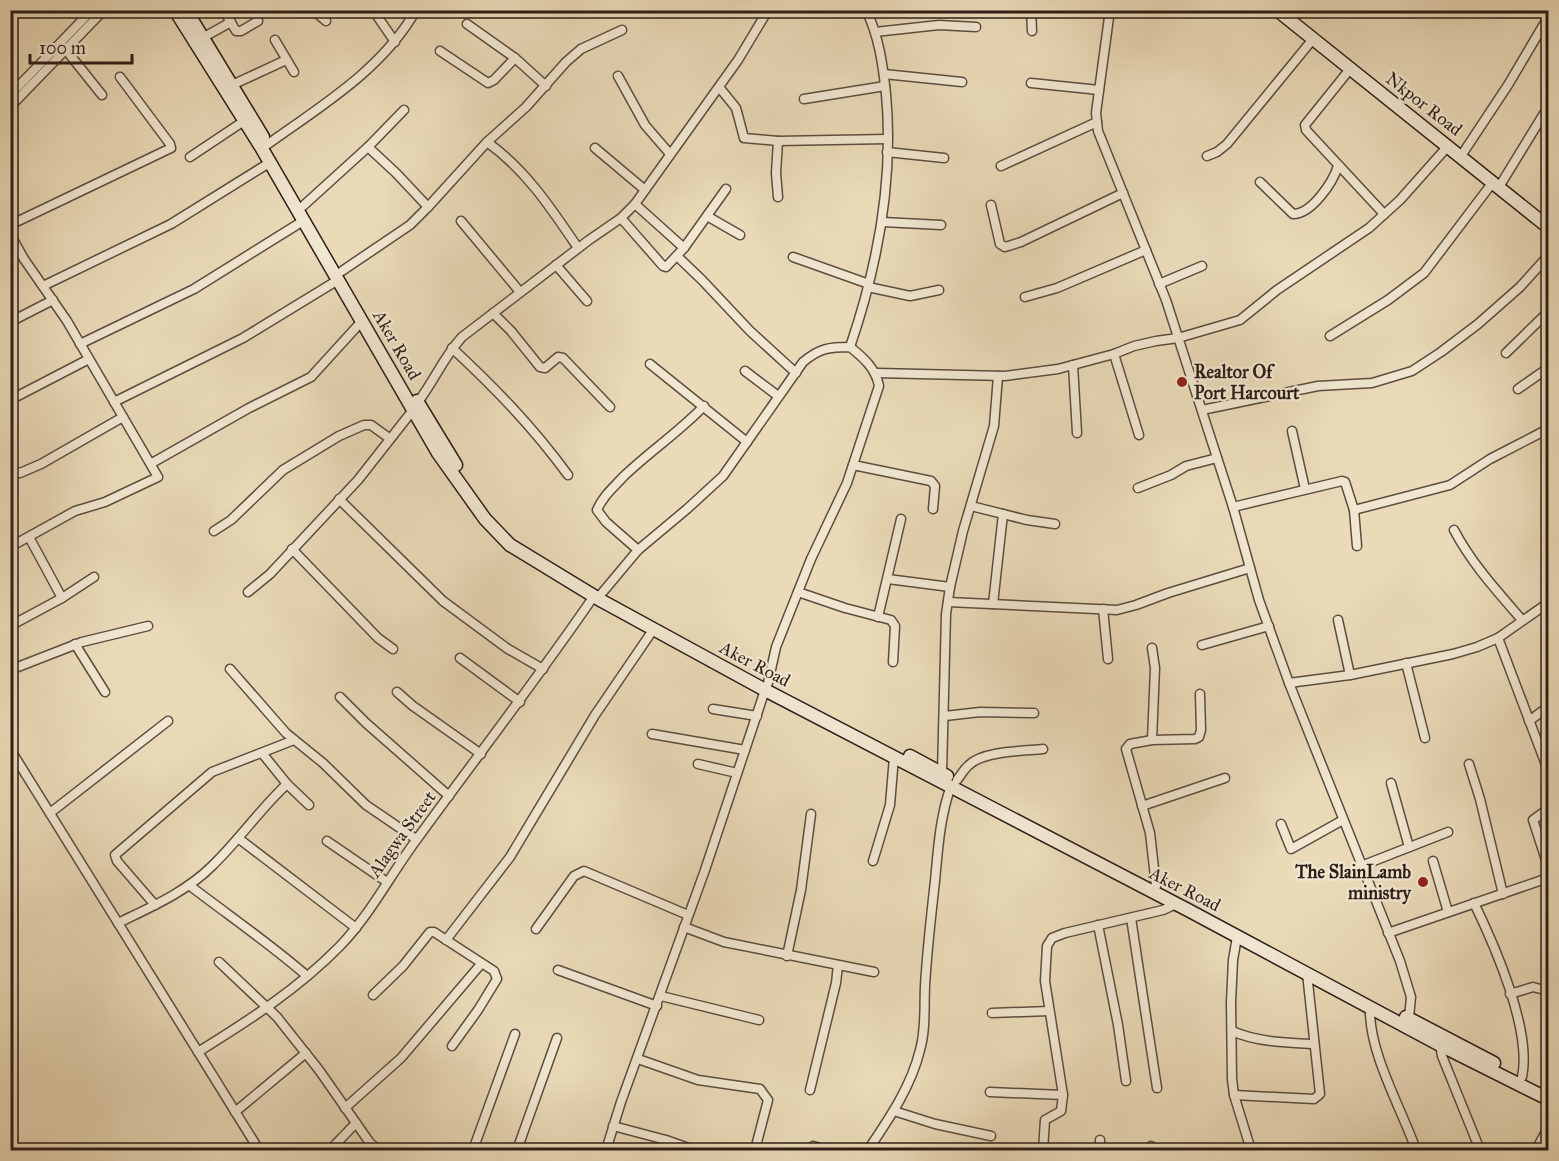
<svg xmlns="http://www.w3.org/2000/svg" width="1559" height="1161" viewBox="0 0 1559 1161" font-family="'IM FELL Great Primer',serif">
<rect width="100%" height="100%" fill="#eadab8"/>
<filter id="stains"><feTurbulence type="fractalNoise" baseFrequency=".00333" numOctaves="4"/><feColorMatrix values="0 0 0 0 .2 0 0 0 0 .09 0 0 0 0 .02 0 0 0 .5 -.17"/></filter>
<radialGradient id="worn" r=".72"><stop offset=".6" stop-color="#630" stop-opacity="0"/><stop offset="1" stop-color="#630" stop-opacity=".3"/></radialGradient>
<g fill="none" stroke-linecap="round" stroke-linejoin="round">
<defs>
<g id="street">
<path d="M313 10 326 21"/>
<path d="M373 10 395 42"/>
<path d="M1031 10 1032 31"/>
<path d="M1110 10 1096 113 1098 131 1166 300 1233 507 1259 600 1289 683 1400 961 1411 997 1409 1018"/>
<path d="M224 11 236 31H241L258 21"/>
<path d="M467 24 515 58 546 86"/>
<path d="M875 32 939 25 976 27"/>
<path d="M204 37 231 22"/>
<path d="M275 40 294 72"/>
<path d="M66 50 102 95"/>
<path d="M440 51 488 83 494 80 515 58"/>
<path d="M1350 69 1305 125 1306 130 1384 214"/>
<path d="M884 74 962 82"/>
<path d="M618 76 645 125 670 154"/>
<path d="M1031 83 1099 90"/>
<path d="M232 85 286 60"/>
<path d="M719 87 736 108 744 138 778 141 887 139"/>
<path d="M10 95 92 10"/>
<path d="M804 99 885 86"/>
<path d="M10 107 104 10"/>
<path d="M487 142C526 170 551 208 578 248"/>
<path d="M268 144C321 106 383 69 416 10"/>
<path d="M368 147 396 173 428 207"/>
<path d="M595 148 645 190"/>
<path d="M887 152 944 158"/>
<path d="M1207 156 1217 152 1227 144 1313 39"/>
<path d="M1461 156 1508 85 1547 19 1543 10"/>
<path d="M190 157 244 121"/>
<path d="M1001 166 1097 122"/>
<path d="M1260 182 1293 214C1312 214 1333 182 1338 166"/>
<path d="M1499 187 1548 107"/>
<path d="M778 197 776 173 778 141"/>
<path d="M991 205 1000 244 1005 247 1021 242 1123 193"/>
<path d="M303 206 368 147 404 110"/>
<path d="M707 216 740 235"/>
<path d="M621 218 663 266 666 267 684 248 635 204"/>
<path d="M461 221 520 292"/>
<path d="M883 222 941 225"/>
<path d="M10 225 171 148 170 144 120 77"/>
<path d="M10 234 24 259 67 321 158 477 105 502 75 511 10 547"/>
<path d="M684 248 726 189"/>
<path d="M677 256 702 280 750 331 796 373"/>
<path d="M793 257 869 284"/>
<path d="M556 265 587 301"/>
<path d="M342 271 410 225 428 207 487 142 526 107 566 62 581 49 622 30"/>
<path d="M1159 284 1202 266"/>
<path d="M43 286 171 224 269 163"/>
<path d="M868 287 910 296 939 290"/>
<path d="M1025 297 1057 288 1146 250"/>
<path d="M493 313 511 331 540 367 545 368 558 357 563 358 610 407"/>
<path d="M10 322 53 300"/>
<path d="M1330 336 1388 300 1424 273 1493 182"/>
<path d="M80 344 194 289 303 221"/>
<path d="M850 347C878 265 894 180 886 94 883 66 879 36 866 10"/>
<path d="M452 348C496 389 532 426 568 475"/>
<path d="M1506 353 1548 312"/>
<path d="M1114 354 1139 435"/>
<path d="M650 364 747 442"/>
<path d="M1073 365 1077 433"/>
<path d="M745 371 778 396"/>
<path d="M877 373 1005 376 1058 369 1114 354 1134 346 1156 341 1178 338 1240 320 1277 290 1369 228 1400 200 1448 146"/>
<path d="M1518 389 1548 368"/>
<path d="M10 400 89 359"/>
<path d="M114 402 243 338 338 280"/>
<path d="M418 402C434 381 443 358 462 337L589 240 621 218 635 204 738 60 768 10"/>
<path d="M1202 410 1318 386 1372 383 1412 371 1441 352 1478 324 1520 287 1548 256"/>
<path d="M1292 431 1305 489"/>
<path d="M152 463 249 408 311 377 362 321"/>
<path d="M853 465 931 481 935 486 933 509"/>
<path d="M10 470 20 473 41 464 123 417"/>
<path d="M1138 488 1171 475 1186 466 1217 458"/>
<path d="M339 499 443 601 508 649 543 669"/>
<path d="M971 506 1027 520 1055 524"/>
<path d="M1233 507 1342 481 1345 482 1354 510 1357 546"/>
<path d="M1354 510 1450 485 1490 459 1548 429"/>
<path d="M1454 530C1472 564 1497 591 1522 620"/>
<path d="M214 531 231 520 283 470 339 436 364 425H371L389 438"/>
<path d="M292 549 378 638 393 649"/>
<path d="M638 550 606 522 597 510C603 496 613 488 623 477 649 452 679 432 704 406"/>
<path d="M888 579 950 587"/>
<path d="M248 592 270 574 358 480 413 410"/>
<path d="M798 592 845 608 891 620 895 626 893 662"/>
<path d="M602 593 638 550 687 509 723 476 803 362C820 348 829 347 850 347 864 358 876 369 879 386L847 483 811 559 776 647 768 683"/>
<path d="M62 598 94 577"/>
<path d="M948 602 1117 610 1136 605 1168 593 1250 568"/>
<path d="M993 604 1003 514"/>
<path d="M1103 609 1108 659"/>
<path d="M878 617 901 519"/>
<path d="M1338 620 1350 675"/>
<path d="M10 626 62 598 29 537"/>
<path d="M1498 638 1548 770"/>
<path d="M75 644 105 692"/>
<path d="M1202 645 1269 626"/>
<path d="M460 658 520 702"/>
<path d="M1406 663 1425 738"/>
<path d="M230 669 286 733 323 763 366 805 416 839"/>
<path d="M10 670 82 642 148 626"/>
<path d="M1289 683 1350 675 1453 654 1477 647 1498 638 1548 603"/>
<path d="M397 692 413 706 481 754"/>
<path d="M340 697 366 723 449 796"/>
<path d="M713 709 757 716"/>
<path d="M945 716 980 712 1034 713"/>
<path d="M1529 721 1548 707"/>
<path d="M652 734 745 750"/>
<path d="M1152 740 1155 668 1152 648"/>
<path d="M10 749 259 1150"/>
<path d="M262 753 287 784 309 805"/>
<path d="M698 764 737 773"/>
<path d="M1469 764 1480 799 1503 894"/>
<path d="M942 773 946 614 950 587 963 531 994 426 998 376"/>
<path d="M957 780C961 775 964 769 969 765 983 751 1024 751 1043 749"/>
<path d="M1391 783 1409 847"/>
<path d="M1142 806 1225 778"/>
<path d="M1548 809 1533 820 1548 866"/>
<path d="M50 813 168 721"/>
<path d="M1281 824 1291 849 1343 820"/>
<path d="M238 838 356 928"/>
<path d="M327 841 387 882"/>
<path d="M873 861 890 805 894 757"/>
<path d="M1433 861 1448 912"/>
<path d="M1361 866 1448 832"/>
<path d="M189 885C228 915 269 943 307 976"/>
<path d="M1156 886 1150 833 1126 749 1130 744 1152 740 1195 739 1199 737 1201 730 1200 694"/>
<path d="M1474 903C1495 946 1532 1031 1522 1077"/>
<path d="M155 905 117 861 115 855 212 772 294 740"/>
<path d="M1131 918 1157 1088"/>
<path d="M118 923C151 907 186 892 212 866 239 840 260 809 287 784"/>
<path d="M1098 925 1118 1025 1126 1081"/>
<path d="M684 927 724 942 874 972"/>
<path d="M536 929 574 876 584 871 688 915"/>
<path d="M1388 933 1548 878"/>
<path d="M1237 937 1233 960 1231 1002 1232 1079 1234 1095 1251 1150"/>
<path d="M446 940 510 857 595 715 653 630"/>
<path d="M787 956 801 890 811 814"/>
<path d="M219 962 277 1017 319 1070 370 1143 379 1150"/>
<path d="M558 970 657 1006"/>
<path d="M1510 994 1533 987 1548 991"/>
<path d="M373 995 403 966 430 932H434L494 971 497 979 478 1010 452 1046"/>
<path d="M661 996 759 1020"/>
<path d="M1370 1006C1368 1052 1401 1107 1416 1150"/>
<path d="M992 1013 1049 1011"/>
<path d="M1232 1031C1256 1042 1288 1043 1314 1044"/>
<path d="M1440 1045 1442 1056 1480 1150"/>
<path d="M198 1052C248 1021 298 989 340 946 370 915 391 874 417 839 476 758 537 679 594 596"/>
<path d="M638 1059 698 1080 760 1089 768 1100 755 1150"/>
<path d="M810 1090 836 983 838 965"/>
<path d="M990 1092 1063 1095"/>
<path d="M1234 1095 1314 1099 1320 1094 1307 973"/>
<path d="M345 1108 401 1058 481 964"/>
<path d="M894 1111 935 1124 991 1136"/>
<path d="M235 1112 306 1053"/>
<path d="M613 1126 666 1140 694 1150"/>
<path d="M813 1146 827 1150"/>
<path d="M1151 1146V1150"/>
<path d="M330 1150 356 1123"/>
<path d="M473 1150 515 1034"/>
<path d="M517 1150 557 1038"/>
<path d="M606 1150 621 1102 705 870 765 690"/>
<path d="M868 1150C889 1119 911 1087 920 1050 926 1029 924 1007 925 986 927 951 931 916 935 881 938 849 940 816 951 786"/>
<path d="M1043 1150 1045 1120 1061 1111 1063 1095 1045 981 1047 946 1052 938 1065 933 1163 910 1176 904"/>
<path d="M1100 1150V1140"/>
<path d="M1536 1150 1548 1128"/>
</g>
<g id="secondary">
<path d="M175 10 261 147 438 453 485 519 510 545 602 601 765 690 1188 910 1440 1045 1548 1099"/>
<path d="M186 10 263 137"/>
<path d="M1277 10 1548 227"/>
<path d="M417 401 456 465"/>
<path d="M910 756 947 776"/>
<path d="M1406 1017 1494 1063"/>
</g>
</defs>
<use href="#street" stroke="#5c4d40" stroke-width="11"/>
<use href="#secondary" stroke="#2d1e18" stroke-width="15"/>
<use href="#street" stroke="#f1e7d1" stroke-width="8"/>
<use href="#secondary" stroke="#f1e7d1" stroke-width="12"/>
</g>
<g fill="#8f2418" stroke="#f1e7d1" stroke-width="2">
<circle cx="1182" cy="382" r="6"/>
<circle cx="1423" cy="882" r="6"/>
</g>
<g text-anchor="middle" stroke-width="4.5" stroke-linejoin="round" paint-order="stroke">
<g font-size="18" fill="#2d1e18" stroke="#f1e7d1">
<text transform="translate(1424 104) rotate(38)" y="6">Nkpor Road</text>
<text transform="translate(397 345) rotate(60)" y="6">Aker Road</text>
<text transform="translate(755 664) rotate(28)" y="6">Aker Road</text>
<text transform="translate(402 834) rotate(-54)" y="6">Alagwa Street</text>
<text transform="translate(1185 889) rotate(27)" y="6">Aker Road</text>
</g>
<g font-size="18" font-weight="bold" fill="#2d1e18" stroke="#f1e7d1" text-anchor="start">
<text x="1194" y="378">Realtor Of<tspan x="1194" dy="21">Port Harcourt</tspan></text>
<text x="1411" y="878" text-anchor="end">The SlainLamb<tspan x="1411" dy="21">ministry</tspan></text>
</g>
</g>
<rect width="1559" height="1161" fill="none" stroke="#eadab8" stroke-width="36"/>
<rect x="12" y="12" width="1535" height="1137" fill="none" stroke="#2d1e18" stroke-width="3"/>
<rect x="18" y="18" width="1523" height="1125" fill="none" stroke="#2d1e18" stroke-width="1.5"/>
<path d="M30 54v9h102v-9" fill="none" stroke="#2d1e18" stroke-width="3"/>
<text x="39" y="54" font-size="18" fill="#2d1e18" stroke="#f1e7d1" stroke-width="4.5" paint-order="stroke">100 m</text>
<rect width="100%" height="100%" filter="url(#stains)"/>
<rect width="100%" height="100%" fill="url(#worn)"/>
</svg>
